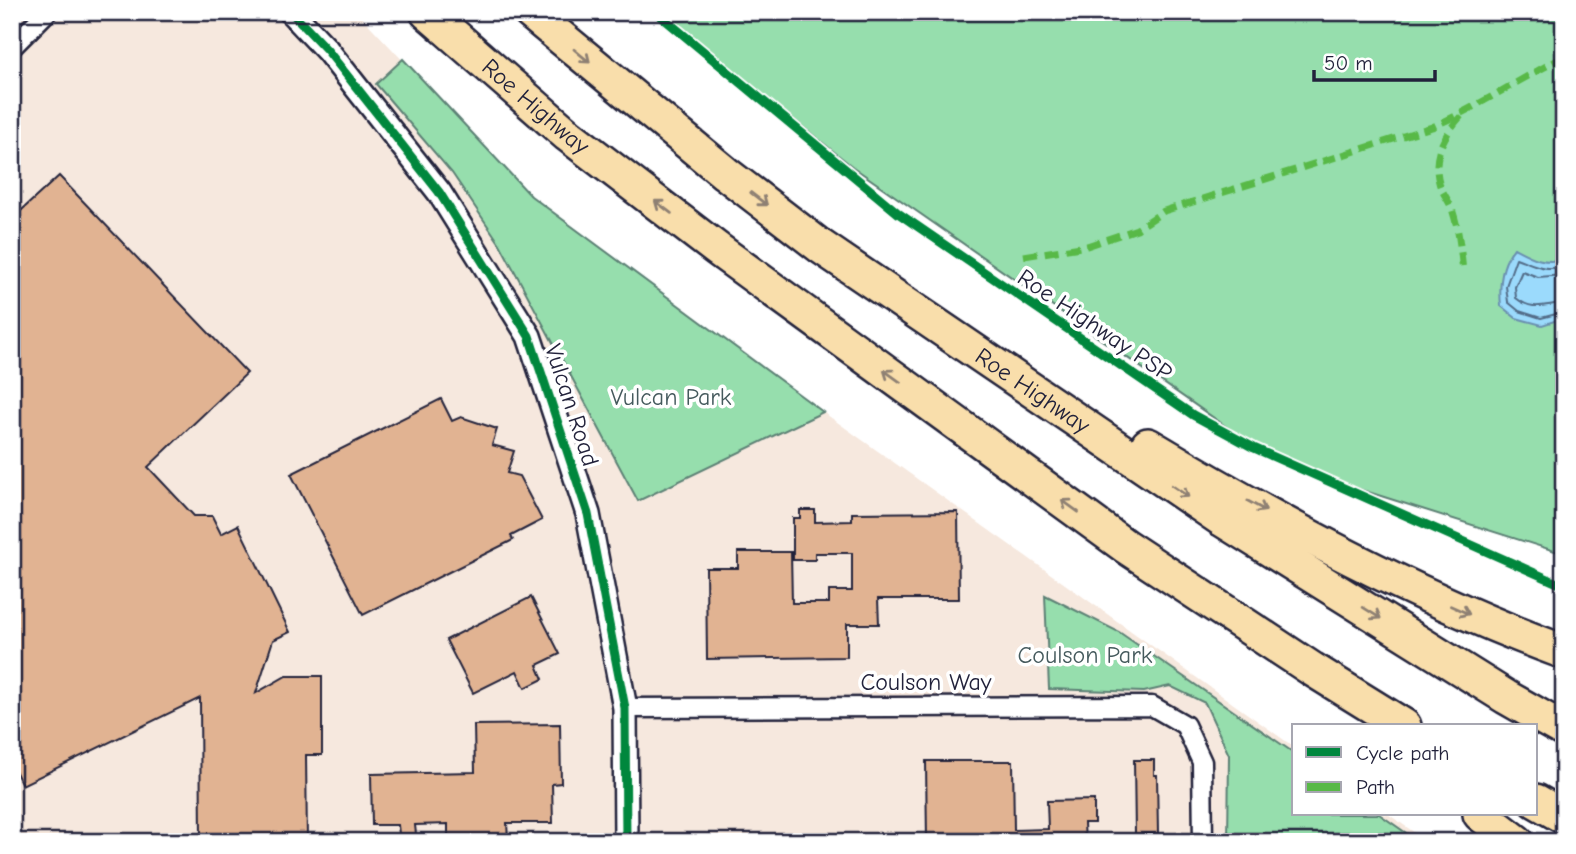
<svg xmlns="http://www.w3.org/2000/svg" width="1576" height="854" viewBox="0 0 1576 854" font-family="'Comic Neue',sans-serif">
<rect width="100%" height="100%" fill="#fff"/>
<filter id="ink" filterUnits="userSpaceOnUse"><feTurbulence type="fractalNoise" baseFrequency=".0143" numOctaves="2"/><feDisplacementMap in="SourceGraphic" scale="14" xChannelSelector="R" yChannelSelector="G"/><feConvolveMatrix kernelMatrix="1 2 1 2 8 2 1 2 1" color-interpolation-filters="sRGB"/></filter>
<g filter="url(#ink)">
<path fill="#f6e8de" d="M12 12H357L531 196 823 412 1294 747V814H1388L1428 842H12Z"/>
<g fill="#96dead" stroke="#5c8074" stroke-width="2">
<path d="M660 12H1564V554L1280 464 853 167Z"/>
<path d="M403 59 531 196 823 412 638 501 500 244 452 173 376 84Z"/>
<path d="M1045 595 1119 632 1294 753V814H1379L1419 842H1228L1229 755 1205 703 1170 686 1144 692 1049 689Z"/>
</g>
<path fill="#9bdafc" stroke="#6b90af" stroke-width="2" d="M1514 248C1531 257 1544 265 1564 259V318L1542 325 1516 318 1501 306C1499 286 1500 265 1514 248Z"/>
<g fill="none" stroke-linecap="round" stroke-linejoin="round">
<g stroke="#526c88" stroke-width="2">
<path d="M1564 266C1545 272 1533 264 1516 258L1506 286 1508 302 1519 311 1541 318 1564 312"/>
<path d="M1564 275 1538 277 1522 271 1515 287 1516 298C1533 312 1545 304 1564 303"/>
</g>
</g>
<g fill="#e1b392" stroke="#22223b" stroke-width="2">
<path d="M59 176 247 373 148 467 194 516H212L221 534 238 525 290 632 273 640 256 693 286 676H322V755H306L307 842H201L200 698 22 785 12 764V219Z"/>
<path d="M441 399 452 421 461 417 497 429 492 445 514 451 507 473 519 476 542 520 511 536 513 540 363 615 291 474Z"/>
<path d="M800 510H815V522L852 521V513L958 512 959 599H878L879 624H847V657L707 659 706 568H738V552H791L792 603H829V591H852V553H815V560H793V518H800Z"/>
<path d="M531 597 560 654 537 665 543 679 525 688 517 671 473 693 446 640Z"/>
<path d="M560 724 561 783 552 784 553 823H507L508 839 448 840V824L415 825 416 834H399L398 825H372L371 774 475 772 474 725Z"/>
<path d="M1134 760H1154V775H1157L1158 834H1135Z"/>
<path d="M926 761H1013L1014 830 1048 829 1047 801 1094 800V823H1084L1085 842H927Z"/>
</g>
<g fill="none" stroke-linecap="round" stroke-linejoin="round">
<defs>
<g id="minor">
<path d="M12 47 47 12"/>
<path d="M625 708 1152 706 1185 725 1202 762 1203 842"/>
</g>
<path id="tertiary" d="M291 12 327 50 439 192 529 336 588 514 625 708 626 842"/>
<g id="motorway">
<path id="s1" d="M427 12 568 135 717 249 1125 546 1312 669 1404 726"/>
<path id="s2" d="M530 12 725 173 820 246 1223 520 1506 697 1564 730"/>
<path d="M1148 445C1280 524 1419 599 1564 652"/>
<path d="M1536 801 1564 817"/>
<path d="M1480 814 1517 842"/>
</g>
</defs>
<use href="#minor" stroke="#22223b" stroke-width="23"/>
<use href="#tertiary" stroke="#22223b" stroke-width="28"/>
<use href="#motorway" stroke="#22223b" stroke-width="38"/>
<use href="#minor" stroke="#fff" stroke-width="18"/>
<use href="#tertiary" stroke="#fff" stroke-width="23"/>
<use href="#motorway" stroke="#f9deab" stroke-width="33"/>
<g stroke="#58b947" stroke-width="7" stroke-dasharray="14 7" stroke-linecap="butt">
<path d="M1461 116C1444 135 1432 156 1439 182 1441 192 1450 201 1453 212 1459 231 1461 252 1463 272"/>
<path d="M1024 256 1087 246 1137 229 1164 211 1432 127C1478 107 1519 79 1564 57"/>
</g>
<defs>
<g id="cycleway">
<path d="M291 12 327 50 439 192 529 336 588 514 625 708 626 842"/>
<path d="M656 12 898 213 1193 415 1254 448 1564 586"/>
</g>
</defs>
<use href="#cycleway" stroke="#fff" stroke-width="13"/>
<use href="#cycleway" stroke="#00873e" stroke-width="9"/>
</g>
<defs><path id="oneway-shaft" d="M-6 0H5M1.5-3L5.5 0L1.5 3" fill="none" stroke-width="1.6" stroke-linecap="round" stroke-linejoin="round" transform="scale(1.75)"/></defs>
<g stroke="#8e8073">
<use href="#oneway-shaft" transform="translate(582 56) rotate(40)"/>
<use href="#oneway-shaft" transform="translate(759 199) rotate(38)"/>
<use href="#oneway-shaft" transform="translate(663 207) rotate(-143)"/>
<use href="#oneway-shaft" transform="translate(892 376) rotate(-144)"/>
<use href="#oneway-shaft" transform="translate(1180 491) rotate(34)"/>
<use href="#oneway-shaft" transform="translate(1070 506) rotate(-144)"/>
<use href="#oneway-shaft" transform="translate(1257 506) rotate(29)"/>
<use href="#oneway-shaft" transform="translate(1460 610) rotate(24)"/>
<use href="#oneway-shaft" transform="translate(1372 613) rotate(32)"/>
</g>
</g>
<g text-anchor="middle" stroke-width="7" stroke-linejoin="round" paint-order="stroke">
<g font-size="24" fill="#22223b" stroke="#fff">
<text dy="8" stroke="none"><textPath href="#s1" startOffset="144">Roe Highway</textPath></text>
<text transform="translate(1095 325) rotate(34)" y="8">Roe Highway PSP</text>
<text dy="8" stroke="none"><textPath href="#s2" startOffset="630">Roe Highway</textPath></text>
<text transform="translate(572 405) rotate(72)" y="8">Vulcan Road</text>
<text x="926" y="690">Coulson Way</text>
</g>
<g font-size="24" fill="#455a5d" stroke="#fff">
<text x="671" y="405">Vulcan Park</text>
<text x="1085" y="663">Coulson Park</text>
</g>
</g>
<rect width="1576" height="854" fill="none" stroke="#fff" stroke-width="42"/>
<rect x="21" y="21" width="1534" height="812" fill="none" stroke="#22223b" stroke-width="2.5" filter="url(#ink)"/>
<rect x="1292" y="724" width="245" height="91" fill="#ffffff" stroke="#a7a7b1" stroke-width="2"/>
<rect x="1306" y="747" width="35" height="10" fill="#00873e" stroke="#a7a7b1" stroke-width="2"/>
<text x="1356" y="760" font-size="21" fill="#22223b">Cycle path</text>
<rect x="1306" y="782" width="35" height="10" fill="#58b947" stroke="#a7a7b1" stroke-width="2"/>
<text x="1356" y="794" font-size="21" fill="#22223b">Path</text>
<path d="M1314 70v10h121v-10" fill="none" stroke="#22223b" stroke-width="3.5"/>
<text x="1324" y="70" font-size="21" fill="#22223b" stroke="#ffffff" stroke-width="5" paint-order="stroke">50 m</text>
</svg>
